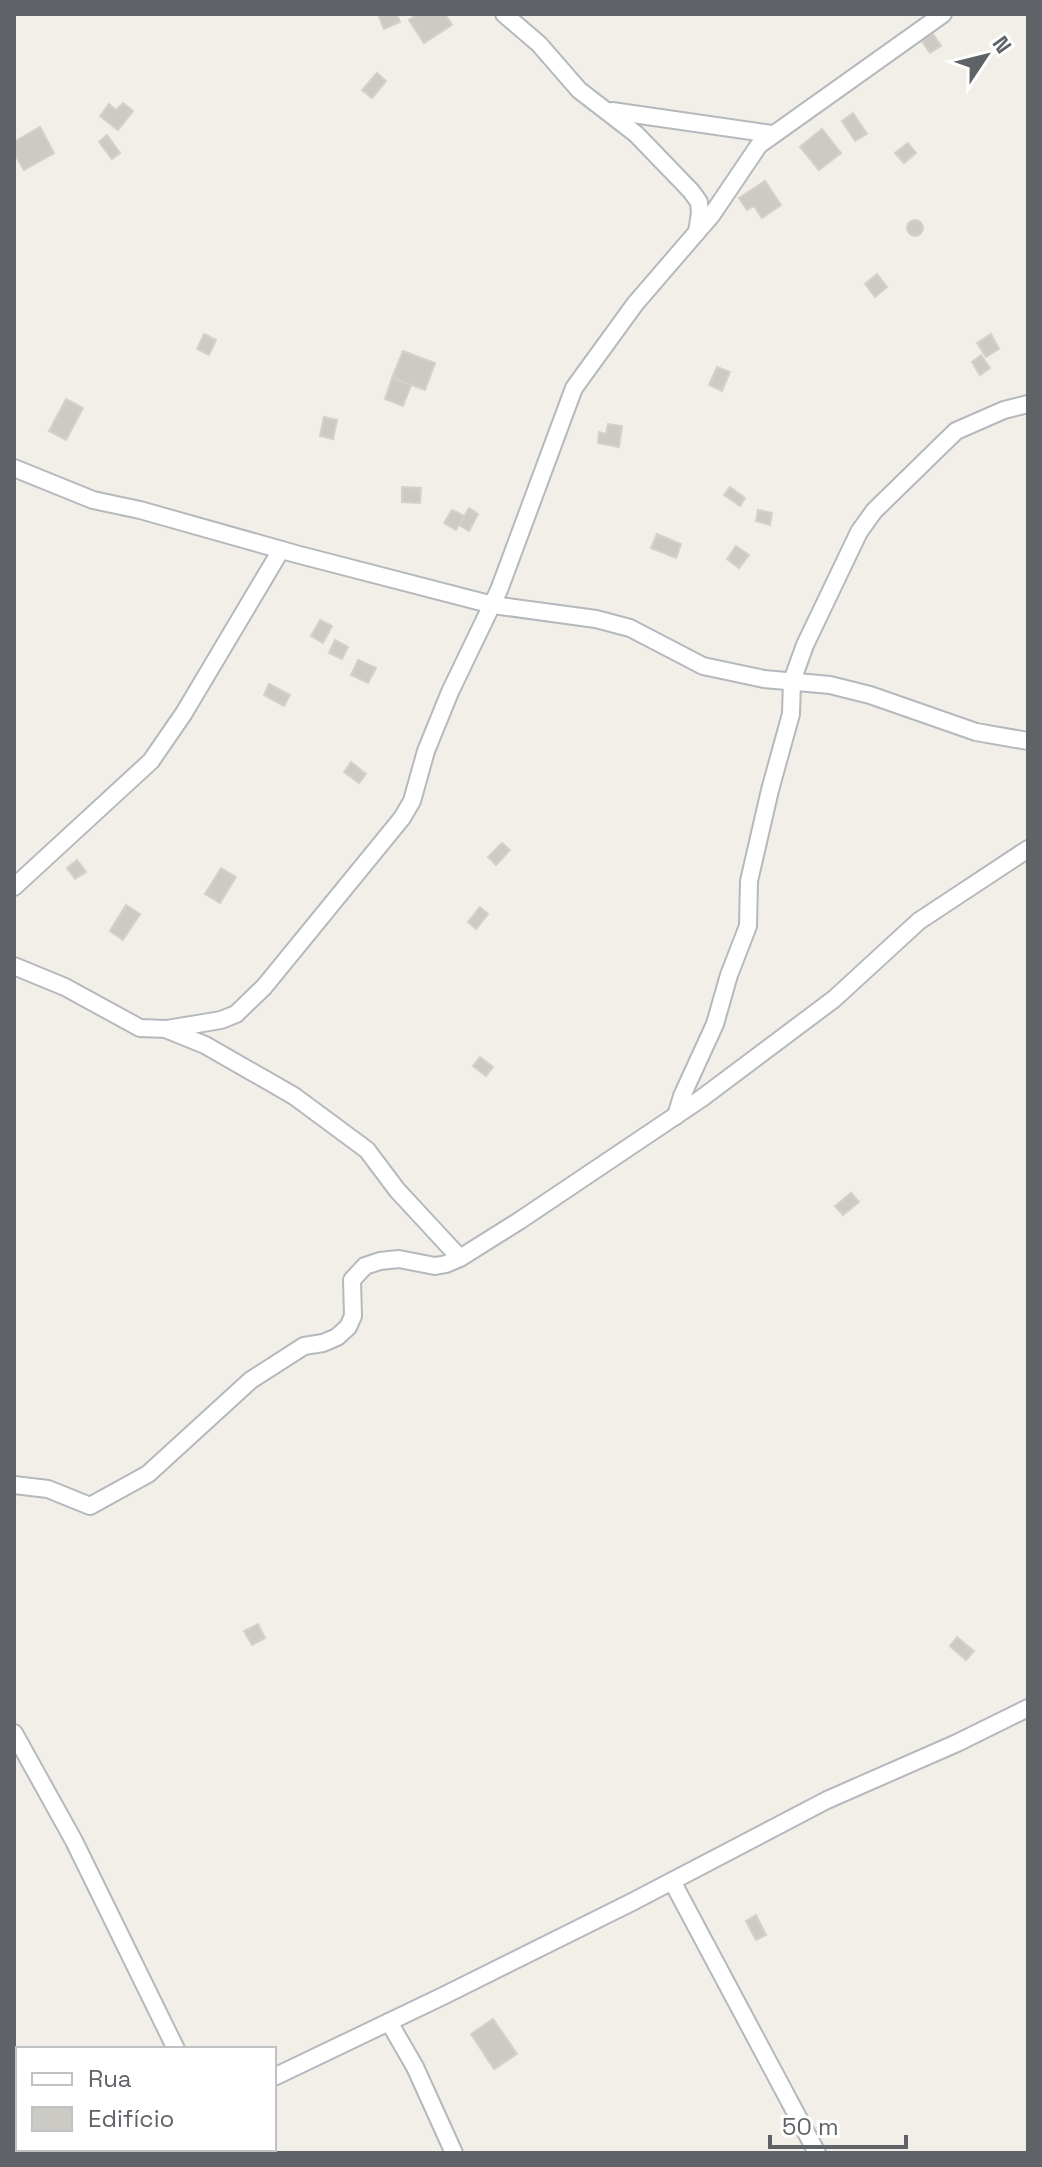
<svg xmlns="http://www.w3.org/2000/svg" width="1042" height="2167" viewBox="0 0 1042 2167" font-family="'Space Grotesk',sans-serif">
<rect width="100%" height="100%" fill="#f1efe8"/>
<g fill="#cccac5" stroke="#d6d1c6" stroke-width="2">
<path d="M378 14H397L400 22 384 29Z"/>
<path d="M418 14H445L452 25 424 43 409 20Z"/>
<path d="M933 34 941 46 930 53 922 41Z"/>
<path d="M377 73 386 81 372 98 362 90Z"/>
<path d="M123 103 133 111 118 130 100 116 109 104 116 110Z"/>
<path d="M853 113 867 134 855 141 842 121Z"/>
<path d="M40 127 54 153 24 170 14 153V142Z"/>
<path d="M822 129 841 153 819 170 800 147Z"/>
<path d="M107 135 120 153 112 159 99 142Z"/>
<path d="M908 143 916 153 904 163 895 153Z"/>
<path d="M765 181 781 205 762 218 754 206 747 210 739 198Z"/>
<circle cx="915" cy="228" r="8"/>
<path d="M877 274 887 287 875 297 865 284Z"/>
<path d="M204 334 216 340 209 355 197 349Z"/>
<path d="M991 334 999 349 986 357 977 343Z"/>
<path d="M403 351 435 363 425 390 392 378Z"/>
<path d="M981 355 990 368 980 375 972 362Z"/>
<path d="M717 367 730 372 722 391 709 385Z"/>
<path d="M392 378 411 385 403 406 385 399Z"/>
<path d="M66 399 83 408 66 440 49 431Z"/>
<path d="M324 417 337 420 333 439 320 436Z"/>
<path d="M608 424 622 426 619 447 598 443 599 432 606 434Z"/>
<path d="M402 487 421 488 420 503 402 502Z"/>
<path d="M730 487 745 498 740 506 724 495Z"/>
<path d="M469 508 478 514 469 531 459 525Z"/>
<path d="M452 510 464 516 456 530 444 523Z"/>
<path d="M758 510 772 513 770 525 756 521Z"/>
<path d="M657 534 681 544 676 558 651 548Z"/>
<path d="M736 546 749 555 739 568 727 559Z"/>
<path d="M320 620 332 626 323 643 311 636Z"/>
<path d="M335 640 348 647 342 659 329 653Z"/>
<path d="M358 660 376 668 368 683 351 675Z"/>
<path d="M269 684 290 695 284 706 264 695Z"/>
<path d="M351 762 366 774 359 783 344 772Z"/>
<path d="M502 843 510 850 496 865 488 857Z"/>
<path d="M77 860 86 872 75 879 67 868Z"/>
<path d="M221 868 236 877 220 903 205 894Z"/>
<path d="M126 905 140 914 123 940 110 931Z"/>
<path d="M480 907 488 914 476 929 468 922Z"/>
<path d="M480 1057 493 1067 486 1076 473 1066Z"/>
<path d="M851 1193 859 1202 843 1215 835 1206Z"/>
<path d="M258 1624 265 1638 252 1645 244 1631Z"/>
<path d="M957 1637 974 1651 966 1660 950 1646Z"/>
<path d="M756 1915 766 1935 756 1940 746 1921Z"/>
<path d="M493 2019 517 2054 494 2069 471 2034Z"/>
</g>
<g fill="none" stroke-linecap="round" stroke-linejoin="round">
<defs>
<g id="minor">
<path d="M612 111 772 134"/>
<path d="M697 232 711 216 759 145 943 14"/>
<path d="M14 468 93 500 140 510 296 554 493 605 596 619 630 628 703 666 764 679 830 685 870 695 976 732 1028 741"/>
<path d="M14 887 151 761 184 713 281 550"/>
<path d="M14 966 65 987 140 1028 167 1029 221 1020 236 1014 264 987 402 818 412 801 426 751 450 692 499 590 574 388 635 304 697 232 700 213 699 202 691 191 636 134 579 90 539 44 504 14"/>
<path d="M168 1030 205 1045 294 1096 367 1150 397 1190 460 1258"/>
<path d="M676 1116 682 1096 715 1024 729 975 748 926 749 881 770 790 791 714 792 681 805 645 859 532 874 511 956 431 1004 410 1028 404"/>
<path d="M14 1485 48 1489 90 1506 148 1474 251 1380 304 1346 323 1343 337 1337 348 1327 353 1316 352 1280 365 1266 380 1261 399 1259 435 1266 446 1264 460 1258 519 1221 702 1098 834 999 919 921 1028 849"/>
<path d="M14 1733 74 1841 176 2049"/>
<path d="M672 1881 817 2153"/>
<path d="M389 2022 415 2067 454 2153"/>
<path d="M274 2077 443 1996 632 1902 827 1800 957 1743 1028 1708"/>
<path d="M226 2149 228 2153"/>
<path d="M114 2153 122 2149"/>
</g>
</defs>
<use href="#minor" stroke="#b5b8bc" stroke-width="20"/>
<use href="#minor" stroke="#fff" stroke-width="16"/>
</g>
<rect width="1042" height="2167" fill="none" stroke="#5f6368" stroke-width="32"/>
<rect x="16" y="2047" width="260" height="104" fill="#ffffff" stroke="#bfc1c3" stroke-width="2"/>
<rect x="32" y="2073" width="40" height="12" fill="#ffffff" stroke="#bfc1c3" stroke-width="2"/>
<text x="88" y="2087" font-size="24" fill="#5f6368">Rua</text>
<rect x="32" y="2107" width="40" height="24" fill="#cccac5" stroke="#bfc1c3" stroke-width="2"/>
<text x="88" y="2127" font-size="24" fill="#5f6368">Edifício</text>
<g transform="translate(986 56) rotate(55)" stroke="#ffffff" stroke-width="6" paint-order="stroke">
<path d="M0-6L14 30L0 20L-14 30Z" fill="#5f6368"/>
<text y="-12" font-size="22" font-weight="bold" text-anchor="middle" fill="#5f6368">N</text>
</g>
<path d="M770 2135v12h136v-12" fill="none" stroke="#5f6368" stroke-width="4"/>
<text x="782" y="2135" font-size="24" fill="#5f6368" stroke="#ffffff" stroke-width="6" paint-order="stroke">50 m</text>
</svg>
